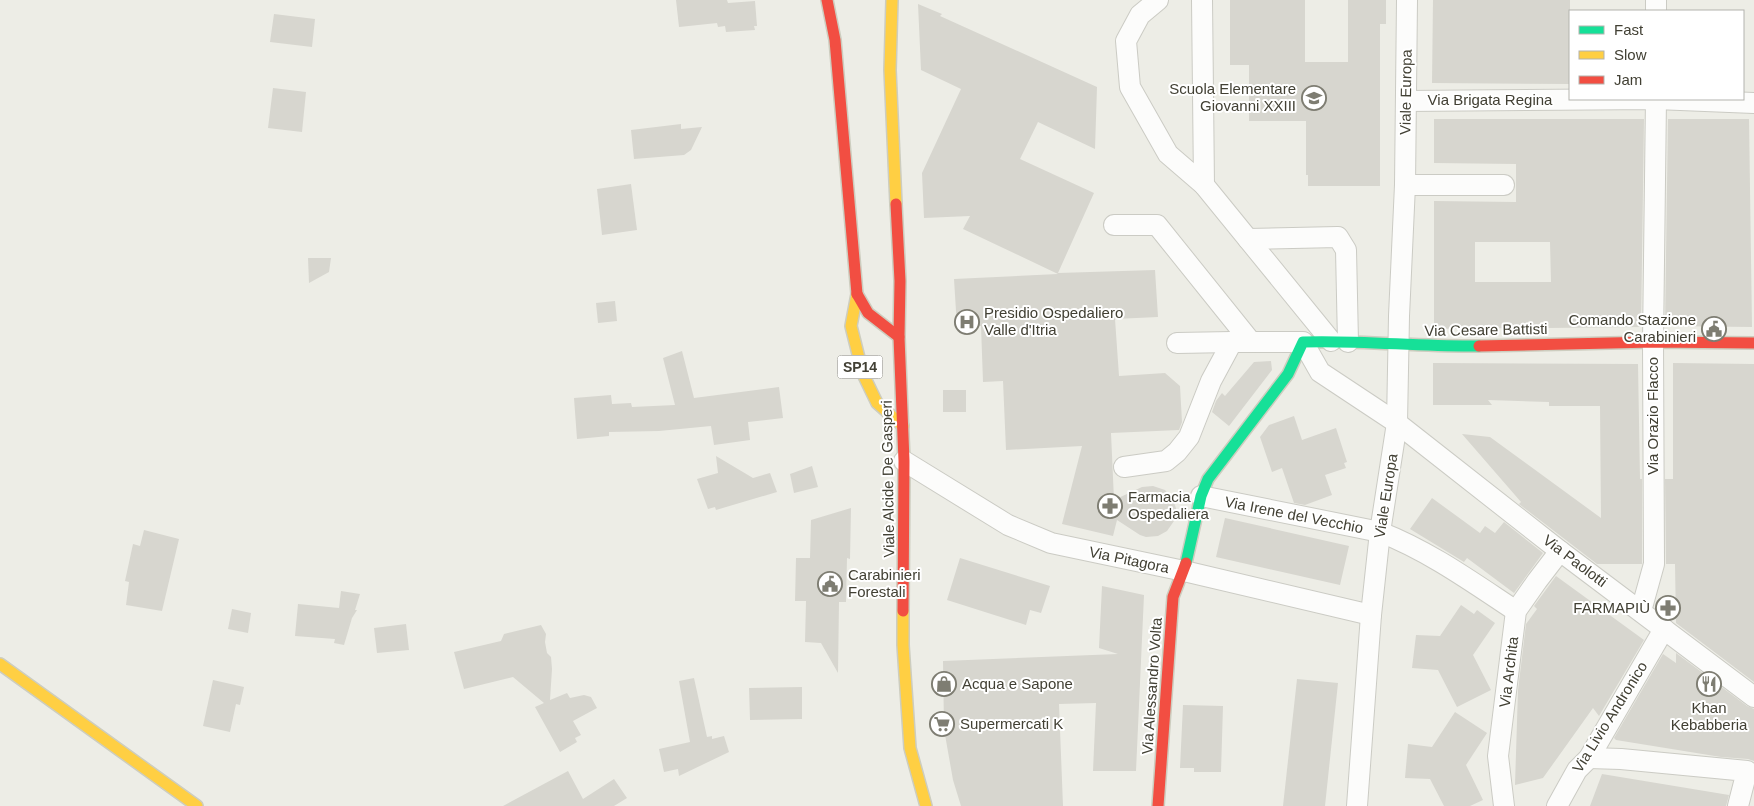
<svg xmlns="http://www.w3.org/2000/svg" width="1754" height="806" viewBox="0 0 1754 806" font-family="Helvetica,sans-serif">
<rect width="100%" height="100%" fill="#edede6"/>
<g fill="#d7d6cf" fill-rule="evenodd">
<path d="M676 0H727L728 3 755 1 757 26H754L755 30 726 32 725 26 718 27 717 23 679 27Z"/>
<path d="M1230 0H1305V62H1348V0H1386V24H1380V186H1308V175H1306V121H1249V65H1230Z"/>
<path d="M1433 0H1570V84L1432 83Z"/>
<path d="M918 4 942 14 940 16 1097 87 1095 149 1038 122 1020 159 1094 193 1058 273 1155 270 1158 317 1115 319 1119 376 1165 373 1180 386 1182 422 1179 430 1111 433 1114 500 1142 487 1153 486 1165 490 1173 500 1177 511 1174 521 1167 531 1158 536 1146 537 1140 535 1117 520 1113 536 1062 524 1082 446 1006 450 1003 381 983 382 981 326 957 327 954 279 1058 274 963 229 970 216 924 218 922 173 961 89 921 70Z"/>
<path d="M274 14 315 19 312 47 270 42Z"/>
<path d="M273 88 306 92 302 132 268 128Z"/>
<path d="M1434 119H1644L1641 327 1434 329V201L1516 202V164L1434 163ZM1475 242H1550L1551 282H1475Z"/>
<path d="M1668 119H1749L1752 327 1665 326Z"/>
<path d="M681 124V129L702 127 691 150 684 155 634 159 631 130Z"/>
<path d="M631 184 637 230 602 235 597 189Z"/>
<path d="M308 258H331L329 272 309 283Z"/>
<path d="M615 301 617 321 598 323 596 303Z"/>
<path d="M682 351 694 398 779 387 783 418 748 422 750 440 714 445 711 426 659 431 609 432V436L577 439 574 398 611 395 612 404 631 403 632 407 675 405 663 358Z"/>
<path d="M1271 361 1272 370 1229 426 1212 412 1216 401 1222 393 1225 396 1254 362Z"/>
<path d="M1433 363 1638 364 1640 479H1642V564H1597L1519 504 1521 502 1462 434 1490 437 1601 518 1600 406H1549V402L1488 400 1492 405H1433Z"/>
<path d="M1673 363 1754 364V682L1676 623 1675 564H1666L1665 479H1673Z"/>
<rect x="943" y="390" width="23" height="22"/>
<path d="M1294 416 1302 440 1336 428 1347 462 1344 463 1346 468 1325 475 1332 495 1305 505 1294 503 1282 468 1272 472 1260 437 1269 425Z"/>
<path d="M716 456 753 478 770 473 777 492 716 510 715 507 708 509 697 479 718 473Z"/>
<path d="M812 466 818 487 794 493 790 474Z"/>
<path d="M1432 498 1480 533 1485 526 1495 533 1504 522 1543 553 1514 593 1467 558 1464 562 1410 529Z"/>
<path d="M851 508 850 559 847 558 846 602H839L838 673 821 643 805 642 806 601H795L796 558H810L811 520Z"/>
<path d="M1225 518 1349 546 1340 585 1216 557Z"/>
<path d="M144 530 179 539 162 611 126 605 129 582 125 581 133 544 140 546Z"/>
<path d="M960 558 1050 586 1041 613 1030 610 1026 625 947 600Z"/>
<path d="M1556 576 1644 640 1599 716 1593 708 1543 778 1515 785 1518 690 1526 624 1537 609 1534 606Z"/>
<path d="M1102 586 1144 595 1136 771H1093L1096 703 1059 704 1063 806H961L953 780 944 729 943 661 1118 654 1099 648Z"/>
<path d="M341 591 360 594 355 610H357L352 618 344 645 334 643 335 639 295 636 298 604 339 608Z"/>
<path d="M1461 605 1474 614 1477 610 1495 623 1473 655 1491 690 1457 707 1438 670 1412 668 1416 635 1440 636Z"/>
<path d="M232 609 251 613 248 633 228 629Z"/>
<path d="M406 624 409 650 377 653 374 628Z"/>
<path d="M541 625 546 634 545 642 547 653 551 657 552 669 550 700 567 693 570 698 584 695 591 697 597 708 573 721 581 735 575 738 577 742 560 752 535 707 544 703 513 677 464 689 454 652 501 641 504 634Z"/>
<path d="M1676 653 1747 706 1754 709V761L1748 759 1721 757 1616 740 1614 738 1663 654 1676 663Z"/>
<path d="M694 678 707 737 712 736V739L724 736 729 752 679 776 678 769 664 772 659 749 690 742 679 681Z"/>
<path d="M1297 679 1338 683 1325 806H1283Z"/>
<path d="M213 680 244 687 240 705 236 704 230 732 203 726Z"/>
<path d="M802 687V719L750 720 749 688Z"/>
<path d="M1183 705 1223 706 1221 772H1194V768H1180Z"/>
<path d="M1455 712 1487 733 1466 765 1483 800 1470 806H1444L1430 779 1405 778 1408 744 1432 747Z"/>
<path d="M568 771 583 799 614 779 627 798 614 806H503Z"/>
<path d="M1602 774 1729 795 1726 806H1590Z"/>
</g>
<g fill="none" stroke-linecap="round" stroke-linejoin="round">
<defs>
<g id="street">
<path d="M1158 0 1140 15 1126 41 1130 87 1168 154 1204 185 1331 341"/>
<path d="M1202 0 1204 185"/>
<path d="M1656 0V11"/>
<path d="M1406 101 1656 99 1754 103"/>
<path d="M1405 185H1504"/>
<path d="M1114 225H1157L1251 342H1303L1320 372 1397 423 1560 551 1754 697"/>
<path d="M1248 239 1338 237 1346 250 1348 342"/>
<path d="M1177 343 1232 342"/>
<path d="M904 461 1008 525 1051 543 1184 571 1371 615"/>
<path d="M1124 467 1166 461 1177 452 1189 437 1211 381 1232 342H1251"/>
<path d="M1201 496 1380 532C1429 551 1472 582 1516 611"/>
<path d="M1641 611 1654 564 1653 342 1656 99"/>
<path d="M1589 758 1621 759 1747 771 1738 806"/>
<path d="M1357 806 1371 615 1380 532 1397 423 1399 316 1405 185 1407 0"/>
<path d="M1504 806 1498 756 1516 611 1537 581 1560 551"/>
<path d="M1557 806 1577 770 1589 758 1664 629"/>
</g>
<path id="fast" d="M1186 563 1201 496 1208 479 1288 374 1303 342C1362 340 1420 347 1479 346"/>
<g id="slow">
<path d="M892 0 890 70 896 204"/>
<path d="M857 294 851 326 863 374 877 403 903 426"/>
<path d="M903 611V645L910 748 926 806"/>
<path d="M0 664 197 806"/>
</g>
<g id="jam">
<path d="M827 0 835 40 857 294"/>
<path d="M896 204 900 281 899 337 904 461 903 611"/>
<path d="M857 294 868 313 899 337"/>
<path d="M1479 346 1653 342 1754 343"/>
<path d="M1158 806 1173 597 1186 563"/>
</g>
</defs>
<use href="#street" stroke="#cbcbc4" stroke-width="22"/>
<use href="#fast" stroke="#cdcdbf" stroke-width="14"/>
<use href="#slow" stroke="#cdcdbf" stroke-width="14"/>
<use href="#jam" stroke="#cdcdbf" stroke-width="14"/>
<use href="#street" stroke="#fcfcfb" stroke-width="20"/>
<use href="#fast" stroke="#16e098" stroke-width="11"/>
<use href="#slow" stroke="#ffcf43" stroke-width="11"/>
<use href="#jam" stroke="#f24e42" stroke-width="11"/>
</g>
<defs>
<symbol id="school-ring" viewBox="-11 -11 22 22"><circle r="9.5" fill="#fff" stroke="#7e7d72" stroke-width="1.5"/><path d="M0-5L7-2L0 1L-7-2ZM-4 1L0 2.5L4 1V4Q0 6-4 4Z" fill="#7e7d72"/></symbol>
<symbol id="hospital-ring" viewBox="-11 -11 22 22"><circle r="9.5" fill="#fff" stroke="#7e7d72" stroke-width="1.5"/><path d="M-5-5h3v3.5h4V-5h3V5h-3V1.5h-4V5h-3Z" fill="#7e7d72"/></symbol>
<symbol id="civic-ring" viewBox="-11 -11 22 22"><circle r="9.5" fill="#fff" stroke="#7e7d72" stroke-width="1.5"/><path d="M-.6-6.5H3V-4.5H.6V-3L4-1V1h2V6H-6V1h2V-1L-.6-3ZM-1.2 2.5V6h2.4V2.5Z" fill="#7e7d72"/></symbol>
<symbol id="pharmacy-ring" viewBox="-11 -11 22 22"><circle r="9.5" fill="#fff" stroke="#7e7d72" stroke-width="1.5"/><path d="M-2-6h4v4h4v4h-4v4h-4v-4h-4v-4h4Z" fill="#7e7d72"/></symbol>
<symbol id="shop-ring" viewBox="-11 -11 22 22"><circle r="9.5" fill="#fff" stroke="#7e7d72" stroke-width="1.5"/><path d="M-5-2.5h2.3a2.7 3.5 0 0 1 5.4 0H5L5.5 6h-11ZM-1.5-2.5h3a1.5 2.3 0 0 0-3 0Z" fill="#7e7d72"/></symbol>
<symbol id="restaurant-ring" viewBox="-11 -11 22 22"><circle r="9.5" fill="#fff" stroke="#7e7d72" stroke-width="1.5"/><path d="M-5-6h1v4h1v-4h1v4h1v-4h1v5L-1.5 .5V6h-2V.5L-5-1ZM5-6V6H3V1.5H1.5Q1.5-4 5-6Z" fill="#7e7d72"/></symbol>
<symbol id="supermarket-ring" viewBox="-11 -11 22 22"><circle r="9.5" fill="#fff" stroke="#7e7d72" stroke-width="1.5"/><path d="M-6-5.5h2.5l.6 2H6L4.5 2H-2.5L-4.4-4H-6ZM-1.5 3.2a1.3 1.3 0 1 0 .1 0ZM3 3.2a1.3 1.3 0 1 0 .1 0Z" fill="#7e7d72"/></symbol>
</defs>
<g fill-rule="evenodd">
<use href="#school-ring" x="1300" y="84" width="28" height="28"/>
<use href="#hospital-ring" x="953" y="308" width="28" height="28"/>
<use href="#civic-ring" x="1700" y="315" width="28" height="28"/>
<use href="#pharmacy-ring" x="1096" y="492" width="28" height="28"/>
<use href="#civic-ring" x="816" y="570" width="28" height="28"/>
<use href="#pharmacy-ring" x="1654" y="594" width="28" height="28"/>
<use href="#shop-ring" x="930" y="670" width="28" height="28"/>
<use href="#restaurant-ring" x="1695" y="670" width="28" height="28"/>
<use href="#supermarket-ring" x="928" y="710" width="28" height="28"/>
</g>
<g text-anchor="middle" stroke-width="4" stroke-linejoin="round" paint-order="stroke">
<rect fill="#fff" stroke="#7b7971" stroke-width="1" x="837.5" y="355.5" width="45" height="23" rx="4"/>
<g font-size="14" font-weight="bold" fill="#424034">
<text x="860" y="372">SP14</text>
</g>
<g font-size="15" fill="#424034" stroke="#fff" text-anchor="start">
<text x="1296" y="94" text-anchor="end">Scuola Elementare<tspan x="1296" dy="17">Giovanni XXIII</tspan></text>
<text x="984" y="318">Presidio Ospedaliero<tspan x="984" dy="17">Valle d'Itria</tspan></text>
<text x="1696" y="325" text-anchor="end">Comando Stazione<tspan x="1696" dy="17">Carabinieri</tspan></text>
<text x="1128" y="502">Farmacia<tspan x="1128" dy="17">Ospedaliera</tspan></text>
<text x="848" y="580">Carabinieri<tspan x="848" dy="17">Forestali</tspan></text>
<text x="1650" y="613" text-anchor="end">FARMAPIÙ</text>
<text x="962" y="689">Acqua e Sapone</text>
<text x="1709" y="713" text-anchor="middle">Khan<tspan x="1709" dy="17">Kebabberia</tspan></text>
<text x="960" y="729">Supermercati K</text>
</g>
<g font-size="15" fill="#424034" stroke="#fff">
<text transform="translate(1406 92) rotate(-89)" y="5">Viale Europa</text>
<text x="1490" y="105">Via Brigata Regina</text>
<text transform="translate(1486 330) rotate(-1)" y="5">Via Cesare Battisti</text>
<text transform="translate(1653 416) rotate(-90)" y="5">Via Orazio Flacco</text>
<text transform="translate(888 479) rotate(-91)" y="5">Viale Alcide De Gasperi</text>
<text transform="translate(1386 496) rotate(-81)" y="5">Viale Europa</text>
<text transform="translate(1294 515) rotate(11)" y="5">Via Irene del Vecchio</text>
<text transform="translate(1129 560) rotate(12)" y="5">Via Pitagora</text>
<text transform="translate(1575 561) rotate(37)" y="5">Via Paolotti</text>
<text transform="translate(1509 672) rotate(-83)" y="5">Via Archita</text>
<text transform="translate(1152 686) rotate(-86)" y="5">Via Alessandro Volta</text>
<text transform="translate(1610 717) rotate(-58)" y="5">Via Livio Andronico</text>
</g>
</g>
<rect x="1569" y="10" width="175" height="90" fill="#ffffff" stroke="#b3b3ae"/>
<rect x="1579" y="26" width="25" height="8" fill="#16e098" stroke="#b3b3ae"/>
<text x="1614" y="35" font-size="15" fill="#424034">Fast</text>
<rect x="1579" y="51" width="25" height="8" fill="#ffcf43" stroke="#b3b3ae"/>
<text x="1614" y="60" font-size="15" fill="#424034">Slow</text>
<rect x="1579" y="76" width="25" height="8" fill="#f24e42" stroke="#b3b3ae"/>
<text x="1614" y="85" font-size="15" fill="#424034">Jam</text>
</svg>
